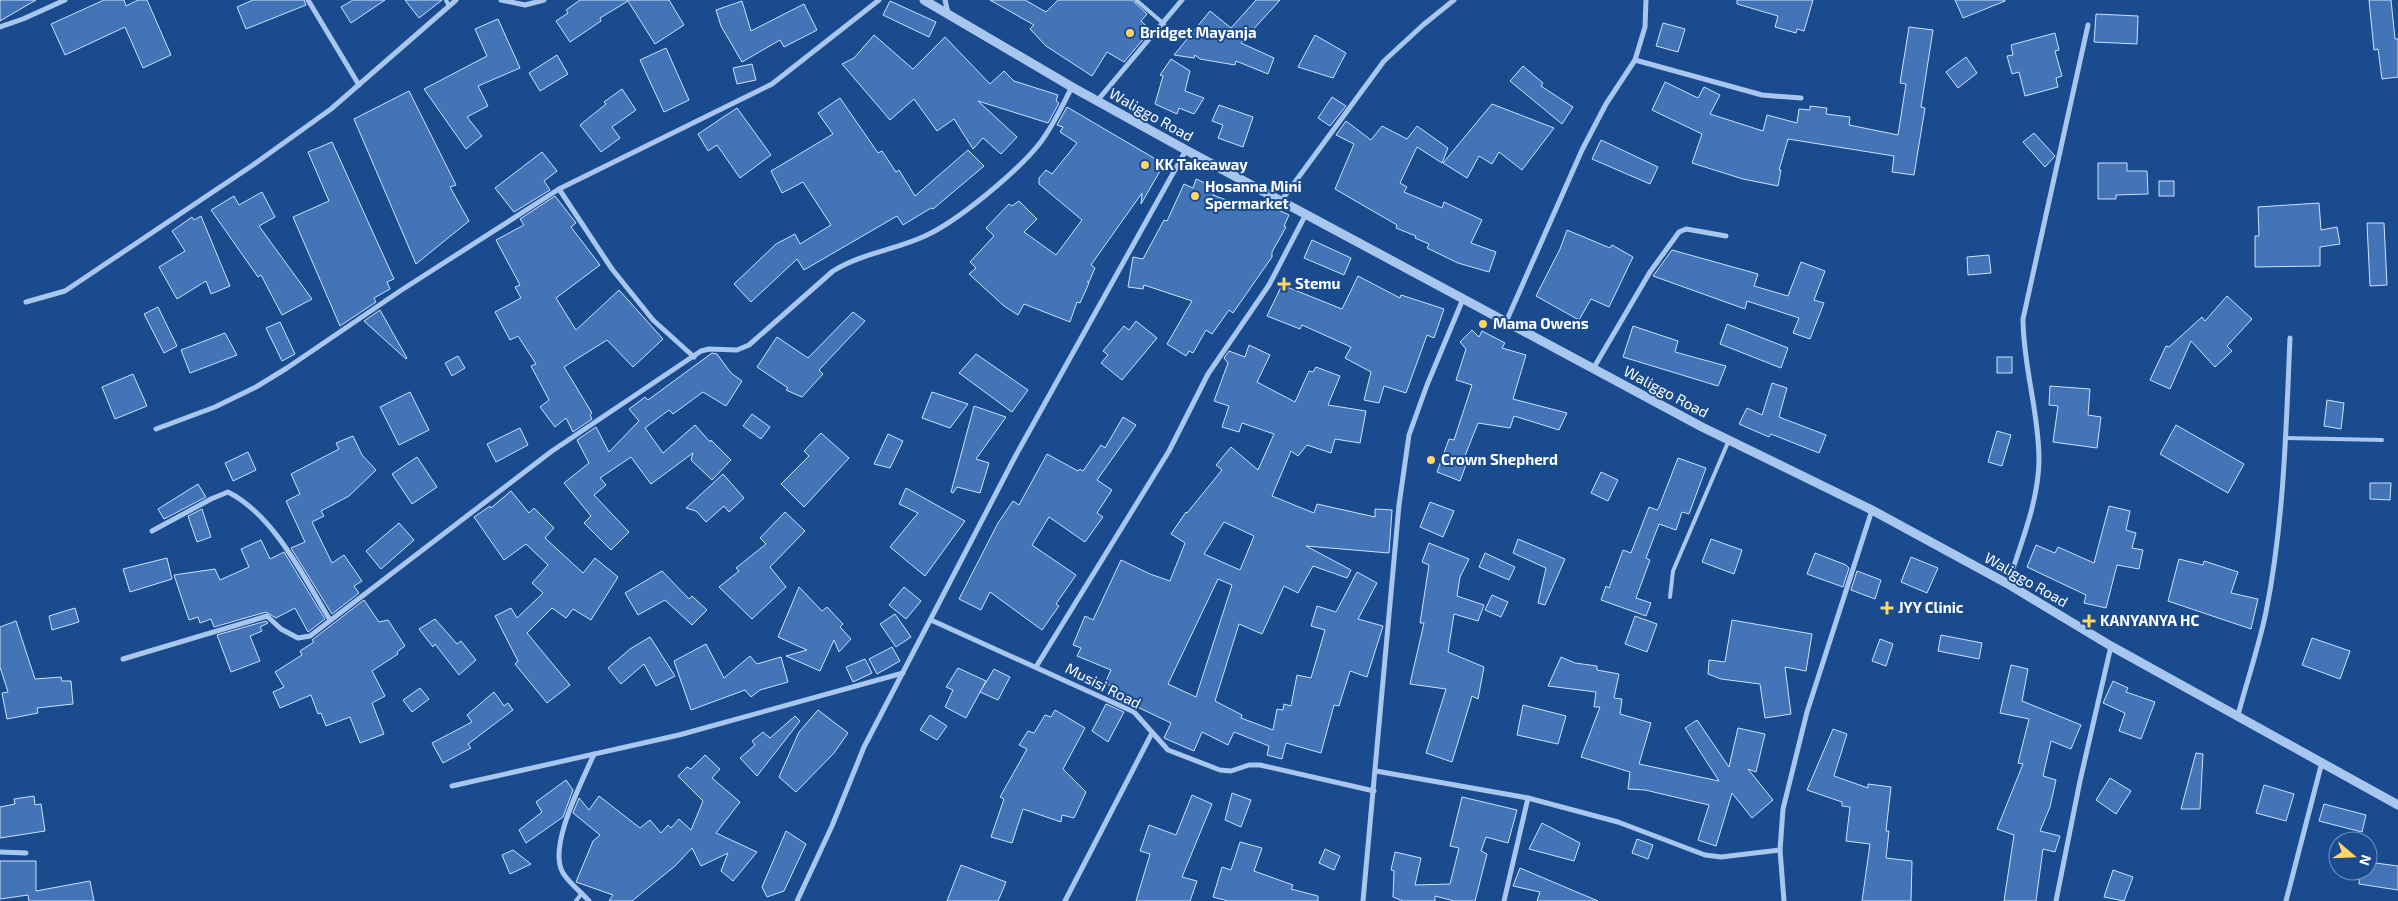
<svg xmlns="http://www.w3.org/2000/svg" width="2398" height="901" viewBox="0 0 2398 901" font-family="'Exo 2',sans-serif">
<rect width="100%" height="100%" fill="#1a4b8f"/>
<g fill="#4374b7" stroke="#cee1fa" fill-rule="evenodd">
<path d="M0 0H36L0 21Z"/>
<path d="M104 0H124L126 6 138 0H147L171 55 143 68 125 27 65 55 51 24Z"/>
<path d="M253 0H304L306 5 246 29 237 7Z"/>
<path d="M353 0H385L351 23 341 7Z"/>
<path d="M405 0H442L419 18Z"/>
<path d="M580 0H669L684 25 655 44 628 1 600 18 601 21 570 42 556 21 568 13 566 10Z"/>
<path d="M990 0H1025L1046 12 1058 0H1132L1147 14 1141 21 1151 30 1124 62 1107 52 1092 76 1046 46 1030 29 1034 25Z"/>
<path d="M1256 0H1280L1241 43 1274 58 1268 74 1236 61 1235 65 1200 59 1195 55 1194 58 1174 55 1210 11 1231 28Z"/>
<path d="M1737 0H1813L1804 31 1797 29 1796 33 1775 27 1778 16 1737 4Z"/>
<path d="M1955 0H2005V1L1963 18Z"/>
<path d="M2369 0H2391L2395 39H2398V77L2382 79 2378 49 2374 50Z"/>
<path d="M742 1 751 31 804 4 817 30 784 47 780 40 742 62 721 26 716 10Z"/>
<path d="M890 1 936 22 929 37 883 15Z"/>
<path d="M2096 14 2138 16 2137 44 2094 42Z"/>
<path d="M498 19 520 68 478 86 488 106 467 117 482 136 466 149 424 89 487 56 475 29Z"/>
<path d="M1663 23 1685 29 1678 52 1656 46Z"/>
<path d="M1909 27 1933 30 1921 107 1925 108 1914 175 1892 172 1894 156 1788 139 1779 170H1781L1778 186 1743 179 1692 163 1702 134 1652 110 1665 82 1698 98 1704 87 1720 95 1710 114 1763 131 1767 115 1797 123 1799 109 1810 110V106L1827 108 1826 114 1850 117 1849 125 1898 135 1906 84 1900 83Z"/>
<path d="M2055 33 2059 50 2055 51 2062 76 2056 78 2058 87 2025 96 2019 72 2012 74 2007 56 2013 55 2011 45Z"/>
<path d="M874 35 913 69 945 37 990 84 1004 71 1014 81 1058 95 1056 101 1059 103 1048 123 978 101 1017 137 1001 154 983 138 973 149 954 119 937 131 914 99 890 120 842 64 854 58Z"/>
<path d="M1315 35 1346 53 1333 78 1298 67Z"/>
<path d="M666 48 689 100 664 112 640 60Z"/>
<path d="M557 55 568 74 540 91 529 73Z"/>
<path d="M1966 57 1977 73 1958 88 1946 72Z"/>
<path d="M1171 59 1190 71 1185 91 1204 98 1194 114 1179 108 1177 114 1155 104 1163 76 1160 75Z"/>
<path d="M752 64 756 80 737 84 733 68Z"/>
<path d="M1523 66 1543 83 1541 86 1573 107 1562 124 1510 81Z"/>
<path d="M622 89 636 110 612 127 620 138 601 152 580 125 606 104 604 102Z"/>
<path d="M409 91 456 185 450 187 469 221 416 264 354 119Z"/>
<path d="M1332 97 1346 106 1330 126 1318 118Z"/>
<path d="M840 98 878 153 882 151 896 172 899 170 915 196 968 150 984 166 933 209 931 208 903 225 897 216 804 270 797 259 751 302 734 284 776 244 795 234 800 244 831 225 803 182 782 193 771 171 833 134 818 113Z"/>
<path d="M1492 104 1554 128 1522 170 1499 152 1492 164 1479 156 1467 178 1443 163Z"/>
<path d="M1219 105 1253 117 1243 147 1218 138 1223 125 1212 121Z"/>
<path d="M1067 107 1164 164 1141 204 1142 193 1091 265 1095 268 1089 282 1087 281 1089 283 1080 303 1077 302 1070 322 1024 304 1018 315 1004 306 969 274 976 268 970 262 994 236 986 228 1009 204 1012 206 1019 201 1037 219 1024 232 1056 255 1082 220 1039 184V178L1046 170 1052 174 1077 143 1060 132 1063 127 1057 125Z"/>
<path d="M737 108 771 155 740 178 717 145 708 151 698 134Z"/>
<path d="M1346 121 1371 140 1382 126 1407 139 1417 126 1448 148 1442 163 1417 147 1400 183 1407 187 1404 192 1442 208 1444 202 1482 220 1471 243 1496 252 1489 272 1458 263 1427 248 1429 244 1415 238 1416 236 1396 228 1397 225 1335 189 1354 144 1336 135Z"/>
<path d="M2034 133 2055 156 2045 167 2023 142Z"/>
<path d="M1601 140 1658 167 1650 184 1592 159Z"/>
<path d="M332 142 394 279 387 282 390 289 374 298 376 302 340 326 293 217 329 201 308 152Z"/>
<path d="M542 152 557 171 544 181 550 190 514 212 495 188Z"/>
<path d="M2098 163H2127V171H2147L2148 194 2116 195V199H2098Z"/>
<path d="M1196 179 1216 188 1213 195 1242 206 1250 200 1270 211 1272 207 1289 215 1284 226 1286 227 1272 252V257L1233 313 1229 310 1212 334 1206 330 1193 353 1189 351 1186 356 1167 344 1192 301 1144 285 1143 289 1128 287 1133 257 1143 259 1164 220 1167 221 1184 184 1193 188Z"/>
<rect x="2159" y="181" width="15" height="15"/>
<path d="M262 192 275 217 259 226 312 299 282 315 261 275 258 277 211 210 234 196 239 205Z"/>
<path d="M555 196 576 223 571 227 600 265 556 298 576 330 619 290 663 339 633 367 607 340 564 367 592 413 590 415 592 419 573 432 566 418 555 427 540 407 549 400 531 366 536 364 518 336 510 340 495 312 521 298 515 287 520 285 496 240 524 225 520 219Z"/>
<path d="M2319 203 2321 230 2337 227 2340 244 2320 247V266L2255 267V236H2259L2258 207Z"/>
<path d="M201 216 230 286 211 294 206 281 177 299 159 267 185 251 172 231 192 217 194 220Z"/>
<path d="M2367 223H2384L2387 285 2370 286Z"/>
<path d="M1567 230 1610 248 1612 245 1633 257 1609 307 1591 299 1579 320 1536 296 1560 249Z"/>
<path d="M1312 240 1351 258 1344 275 1304 258Z"/>
<path d="M1672 250 1758 274 1754 286 1788 296 1801 262 1825 271 1814 300 1824 303 1810 339 1793 333 1799 318 1747 301 1745 309 1653 276Z"/>
<path d="M1989 255 1991 273 1968 275 1967 257Z"/>
<path d="M1358 276 1400 298 1401 295 1444 309 1434 338 1427 335 1406 393 1384 386 1379 403 1364 400 1371 372 1345 358 1351 347 1302 325 1300 329 1267 316 1282 285 1342 309Z"/>
<path d="M2227 296 2252 319 2227 346 2232 351 2215 367 2191 341 2170 389 2150 380 2166 346 2169 347 2202 317 2205 321Z"/>
<path d="M158 307 177 346 164 353 144 314Z"/>
<path d="M380 310 407 358 406 359 364 321Z"/>
<path d="M853 312 865 321 819 370 823 374 802 397 786 390 788 388 757 367 777 337 808 358Z"/>
<path d="M1136 321 1157 338 1122 380 1101 363 1108 355 1103 351 1124 326 1129 330Z"/>
<path d="M280 322 295 354 282 361 266 328Z"/>
<path d="M1727 324 1788 348 1781 368 1720 344Z"/>
<path d="M1633 326 1678 341 1675 352 1726 366 1718 386 1623 357Z"/>
<path d="M1472 330 1479 337 1482 331 1505 343 1502 348 1526 355 1513 399 1567 413 1559 430 1514 416 1510 428 1478 423 1463 461 1467 462 1460 481 1437 472 1449 439 1454 440 1472 385 1456 380 1466 349 1460 342Z"/>
<path d="M225 333 237 355 190 373 181 350Z"/>
<path d="M1249 345 1270 355 1257 382 1295 402 1309 371 1313 372 1316 367 1340 376 1328 405 1366 411 1360 443 1335 439 1331 453 1307 445 1298 456 1291 451 1272 496 1314 513 1317 504 1375 517V509L1392 510 1389 553 1306 546 1351 570 1347 578 1313 566 1298 593 1284 586 1262 634 1239 624 1215 701 1242 715 1241 718 1273 730 1277 709 1283 710 1284 704 1291 706 1297 675 1311 678 1325 630 1311 626 1317 606 1336 612 1357 572 1377 583 1358 619 1383 626 1367 677 1350 671 1339 706 1334 705 1321 753 1286 743 1282 759 1267 755 1269 746 1234 732 1228 745 1202 732 1194 751 1164 738 1171 723 1129 703 1128 705 1111 697 1115 688 1105 683 1111 670 1077 656 1081 648 1073 645 1085 616 1093 620 1121 560 1150 574 1170 581 1185 543 1171 534 1186 512 1187 513 1222 470 1216 465 1231 447 1258 470 1274 434 1242 423 1239 432 1222 427 1229 406 1214 401 1228 363 1224 358 1229 351 1245 357ZM1224 522 1254 536 1240 570 1204 554ZM1218 579 1232 585 1196 697 1168 684Z"/>
<path d="M712 353 717 354 731 373 742 381 726 406 703 392 673 414 669 410 645 428 663 453 695 425 710 442 711 440 731 460 712 480 691 460 693 453 651 484 631 457 600 478 606 485 594 495 629 532 611 550 584 523 591 516 564 483 589 463 577 440 596 427 609 452 639 421 629 409 645 397 648 400Z"/>
<path d="M976 354 1028 390 1012 412 959 373Z"/>
<path d="M458 356 465 368 452 376 445 363Z"/>
<rect x="1997" y="357" width="15" height="16"/>
<path d="M133 374 147 406 115 419 102 387Z"/>
<path d="M1772 383 1787 388 1779 417 1826 435 1819 453 1771 434 1769 437 1739 424 1747 408 1762 415Z"/>
<path d="M2050 386 2090 389 2088 415 2101 417 2097 448 2053 442 2058 406 2049 405Z"/>
<path d="M410 392 429 430 399 445 380 407Z"/>
<path d="M932 392 968 404 950 428 922 418Z"/>
<path d="M2327 400 2344 403 2341 429 2324 426Z"/>
<path d="M974 406 1006 417 976 459 989 463 980 493 957 487 953 493 951 492Z"/>
<path d="M752 414 770 427 761 439 743 426Z"/>
<path d="M1123 417 1136 425 1097 480 1112 490 1097 513 1103 517 1085 542 1049 517 1032 545 1076 575 1056 604 1059 606 1042 630 990 592 981 610 959 599 998 523 1013 501 1019 505 1047 454 1078 471 1080 469 1083 471 1101 445 1105 448Z"/>
<path d="M2176 425 2244 464 2228 493 2160 454Z"/>
<path d="M520 428 528 445 496 462 487 444Z"/>
<path d="M1997 431 2011 435 2002 466 1988 462Z"/>
<path d="M821 433 849 458 804 507 781 484 809 456 804 451Z"/>
<path d="M888 434 903 441 890 468 874 464Z"/>
<path d="M353 436 362 455 376 470 349 496 321 511 324 516 312 522 332 563 344 555 362 581 354 586 359 593 332 614 291 548 305 542 286 501 300 494 291 474 339 449 336 443Z"/>
<path d="M248 452 256 470 233 481 225 463Z"/>
<path d="M417 457 437 487 412 504 392 474Z"/>
<path d="M1678 458 1706 468 1689 514 1682 512 1676 530 1659 524 1646 558 1650 560 1636 598 1651 603 1646 616 1601 600 1606 586 1609 588 1623 550 1631 553 1649 507 1657 510 1659 507Z"/>
<path d="M1601 472 1618 480 1608 501 1591 493Z"/>
<path d="M723 474 744 498 729 512 724 506 706 522 696 511 686 508Z"/>
<path d="M2370 483H2391L2390 500 2370 499Z"/>
<path d="M198 484 206 497 164 519 158 509Z"/>
<path d="M906 488 965 521 925 576 890 547 918 513 899 504Z"/>
<path d="M511 491 529 513 534 508 554 528 545 538 583 573 595 558 618 577 591 620 573 609 566 618 552 608 527 633 570 685 547 703 515 664 518 661 495 616 511 608 517 618 543 593 532 583 548 565 526 544 504 560 474 517 490 506 491 508Z"/>
<path d="M1430 502 1454 511 1443 537 1420 527Z"/>
<path d="M2109 506 2130 511 2126 530 2136 533 2132 548 2143 550 2139 569 2117 565 2106 608 2084 603 2086 595 2027 567 2036 545 2055 553 2058 547 2094 563Z"/>
<path d="M202 509 211 537 197 542 188 516Z"/>
<path d="M785 512 805 531 770 567 786 587 752 619 719 587 739 571 736 568 766 544 760 538Z"/>
<path d="M399 523 414 540 381 569 366 551Z"/>
<path d="M1518 539 1565 559 1545 605 1538 603 1546 568 1513 553Z"/>
<path d="M1711 539 1742 550 1734 574 1702 562Z"/>
<path d="M261 540 270 559 284 552 325 619 308 632 295 608 276 618 266 612 214 627 211 619 200 623 198 617 189 620 174 575 215 569 220 580 249 567 241 549Z"/>
<path d="M1429 543 1469 559 1460 577 1457 596 1484 605 1478 621 1454 614 1448 652 1484 667 1478 699 1472 696 1452 762 1426 753 1446 689 1410 684 1424 623H1420L1429 565 1422 562Z"/>
<path d="M1485 553 1515 567 1509 580 1479 567Z"/>
<path d="M1815 553 1846 565 1849 568 1843 587 1807 574Z"/>
<path d="M1911 557 1938 568 1927 593 1901 582Z"/>
<path d="M167 558 172 579 130 592 123 569Z"/>
<path d="M2179 559 2203 565 2204 561 2238 572 2231 593 2258 599 2251 629 2168 601Z"/>
<path d="M662 571 689 599 692 596 707 610 692 625 665 600 638 615 625 593Z"/>
<path d="M1857 571 1881 580 1875 599 1851 590Z"/>
<path d="M799 587 822 611 827 607 843 624 840 627 851 639 839 652 834 640 820 671 786 656 807 650 778 637Z"/>
<path d="M904 587 921 601 906 619 889 605Z"/>
<path d="M1492 595 1508 602 1501 617 1485 610Z"/>
<path d="M364 600 379 622 388 620 405 646 397 652 398 654 372 671 385 696 372 703 384 734 360 743 350 717 326 726 321 713 318 714 311 695 280 708 273 692 284 687 275 672 302 655 300 651 314 642 312 640Z"/>
<path d="M75 608 79 622 52 630 49 616Z"/>
<path d="M895 614 911 637 896 647 880 624Z"/>
<path d="M1635 616 1657 624 1647 652 1625 644Z"/>
<path d="M435 619 457 644 461 641 476 660 459 675 435 644 433 647 419 629Z"/>
<path d="M1732 620 1812 634 1806 671 1785 667 1791 714 1765 718 1760 684 1721 679 1708 674 1709 660 1725 662Z"/>
<path d="M16 621 35 679 61 677 62 681H71L73 704 37 708 38 713 7 719 2 693 8 692 0 667V627Z"/>
<path d="M266 621 268 623 260 627 262 631 250 636 260 661 231 672 217 635Z"/>
<path d="M1941 635 1982 643 1979 659 1938 651Z"/>
<path d="M650 637 675 676 656 686 644 664 621 684 608 668 630 649Z"/>
<path d="M2312 638 2350 651 2340 679 2302 665Z"/>
<path d="M1880 639 1893 644 1886 666 1872 661Z"/>
<path d="M706 644 724 678 750 656 757 664 781 657 788 682 760 690 751 697 745 690 691 710 674 661Z"/>
<path d="M892 647 900 661 877 674 869 659Z"/>
<path d="M1561 657 1575 663 1597 666V670L1619 674 1614 698 1622 699 1620 714 1651 723 1639 764 1719 781 1685 728 1697 720 1729 767 1738 728 1765 734 1756 772 1748 769 1773 800 1752 818 1732 793 1716 846 1698 840 1709 805 1645 790 1628 789 1630 772 1581 757 1600 707H1594L1596 692 1548 686Z"/>
<path d="M865 659 872 673 853 682 846 667Z"/>
<path d="M2011 665 2028 669 2022 701 2081 725 2071 749 2051 741 2043 776 2056 780 2050 807 2040 831 2060 836 2055 852 2043 849 2036 901H2004L2014 835 1997 829 2023 764 2018 763 2029 719 2000 713Z"/>
<path d="M958 668 986 681 966 718 945 707 953 690 946 687Z"/>
<path d="M994 669 1010 677 998 700 980 692Z"/>
<path d="M2113 681 2128 688 2126 692 2155 702 2141 739 2119 731 2125 713 2103 703Z"/>
<path d="M420 688 429 699 412 712 403 700Z"/>
<path d="M494 692 504 706 508 703 513 710 468 744 471 748 443 763 432 743 472 722 467 715Z"/>
<path d="M1106 704 1124 712 1108 742 1092 731Z"/>
<path d="M1523 705 1566 716 1558 744 1517 735Z"/>
<path d="M818 710 848 733 834 753 796 792 779 777 799 732Z"/>
<path d="M1055 710 1085 728 1063 769 1086 792 1074 818 1062 815 1061 822 1023 809 1012 843 991 837 1004 799 1000 797 1027 749 1019 745 1028 731 1034 733 1045 715 1051 717Z"/>
<path d="M930 715 947 726 937 740 920 730Z"/>
<path d="M795 716 800 721 757 776 740 758 755 745 752 741 763 732 770 738Z"/>
<path d="M1833 729 1847 734 1834 776 1868 788V784L1891 787 1886 831H1889L1886 858 1912 861 1911 901H1862L1870 844 1846 841 1850 807 1842 806V802L1807 790Z"/>
<path d="M2196 753 2203 754 2200 809H2181Z"/>
<path d="M705 755 720 769 712 778 740 802 716 833 757 852 733 881 721 871 728 853 701 866 692 848 675 866 632 901H609L613 895 576 882 593 841 600 835 573 813 579 798 589 810 599 796 640 828 650 820 661 833 668 825 671 828 679 819 691 830 703 801 678 776 687 767 691 769Z"/>
<path d="M2110 778 2131 791 2116 814 2096 800Z"/>
<path d="M566 780 573 790 563 817 526 843 519 830 542 812 536 802Z"/>
<path d="M2264 785 2294 794 2286 821 2256 813Z"/>
<path d="M1232 793 1251 800 1241 827 1225 820Z"/>
<path d="M1192 795 1212 804 1182 877 1197 881 1190 901H1136L1150 854 1140 851 1149 825 1176 835Z"/>
<path d="M34 796 35 805 41 804 45 831 0 838V807L15 804 14 799Z"/>
<path d="M1462 797 1517 810 1508 843 1486 837 1481 851 1487 854 1475 901H1454L1435 896V901H1403L1393 897 1394 871 1391 870 1395 852 1421 858 1415 885 1450 884 1459 848 1450 846Z"/>
<path d="M2324 804 2366 815 2362 832 2319 821Z"/>
<path d="M1542 823 1580 843 1574 861 1529 849Z"/>
<path d="M786 831 806 844 784 891 767 897 762 887Z"/>
<path d="M1637 839 1653 845 1648 859 1632 853Z"/>
<path d="M1240 842 1262 848 1254 871 1293 885 1291 889 1318 896V901H1228L1213 897 1222 867 1231 870Z"/>
<path d="M1325 849 1340 856 1334 870 1319 863Z"/>
<path d="M513 850 531 864 510 874 502 855Z"/>
<path d="M0 861H36V891L90 881 94 901H29L28 895 0 899Z"/>
<path d="M2368 862 2398 866V890L2359 884 2360 871H2368Z"/>
<path d="M961 865 1006 882 998 901H947Z"/>
<path d="M1520 868 1598 901H1537L1540 892 1513 886Z"/>
<path d="M2113 870 2133 877 2124 901 2104 897Z"/>
</g>
<g fill="none" stroke-linecap="round" stroke-linejoin="round">
<g stroke="#a8c6ee" stroke-width="4">
<path d="M446 0 449 6"/>
<path d="M1136 0 1164 24"/>
<path d="M2286 438 2382 440"/>
<path d="M1670 597 1673 571 1729 440"/>
<path d="M576 901 582 893"/>
</g>
<g stroke="#a8c6ee" stroke-width="5">
<path d="M308 0 359 85"/>
<path d="M501 0 525 5 544 0"/>
<path d="M945 0 948 13"/>
<path d="M0 27 23 19 65 0"/>
<path d="M1635 60 1762 95 1801 98"/>
<path d="M1097 101 1182 0"/>
<path d="M559 189 612 269 653 320 694 357"/>
<path d="M1281 201 1384 61 1423 25 1454 0"/>
<path d="M26 302 65 291 253 165 331 109 456 0"/>
<path d="M1506 322 1582 150 1606 104 1635 60 1645 27 1646 0"/>
<path d="M1593 369 1650 272 1679 232 1686 229 1726 236"/>
<path d="M156 429 215 407 256 387 287 368 400 291 559 189 772 84 879 0"/>
<path d="M152 531 211 499 228 492C275 516 304 578 330 620"/>
<path d="M2008 584C2020 545 2039 501 2039 459 2039 412 2023 366 2023 319L2088 25"/>
<path d="M931 620 1134 712 1168 750 1220 770 1231 771 1249 765H1260L1374 791"/>
<path d="M123 659 267 616 281 629 298 638 310 636 552 451 701 351 709 349 737 350 749 345 833 271C862 253 895 250 925 236 958 221 1017 172 1040 143 1053 126 1062 106 1072 87"/>
<path d="M1036 667 1169 451 1208 374 1269 285 1306 214"/>
<path d="M2238 715C2247 681 2259 646 2266 612 2284 522 2286 430 2290 338"/>
<path d="M1376 771 1528 798 1618 822 1705 855 1721 857 1780 850"/>
<path d="M452 786 679 735 903 673"/>
<path d="M0 852 26 853"/>
<path d="M589 901C581 892 569 883 563 873 547 847 583 780 594 754"/>
<path d="M797 901 832 826 864 747 1016 455 1186 150"/>
<path d="M1065 901 1152 733"/>
<path d="M1363 901 1399 505 1409 435 1427 385 1463 299"/>
<path d="M1504 901 1528 798"/>
<path d="M1784 901 1780 850 1783 809 1807 712 1872 510"/>
<path d="M2056 901 2080 781 2111 646"/>
<path d="M2286 901 2322 762"/>
</g>
<path stroke="#a8c6ee" stroke-width="9" d="M924 0 1072 87 1186 150 1702 427 1872 510 2008 584 2111 646 2398 805"/>
</g>
<g fill="#ffd665" stroke="#1a4b8f" stroke-width="2">
<circle cx="1130" cy="33" r="5"/>
<circle cx="1145" cy="165" r="5"/>
<circle cx="1195" cy="196" r="5"/>
<path d="M1281.5 276.5h5v5h5v5h-5v5h-5v-5h-5v-5h5z"/>
<circle cx="1483" cy="324" r="5"/>
<circle cx="1431" cy="460" r="5"/>
<path d="M1884.5 600.5h5v5h5v5h-5v5h-5v-5h-5v-5h5z"/>
<path d="M2086.5 613.5h5v5h5v5h-5v5h-5v-5h-5v-5h5z"/>
</g>
<g text-anchor="middle" stroke-width="4" stroke-linejoin="round" paint-order="stroke">
<g font-size="15" font-weight="bold" fill="#fff" stroke="#1a4b8f" text-anchor="start">
<text x="1140" y="38">Bridget Mayanja</text>
<text x="1155" y="170">KK Takeaway</text>
<text x="1205" y="192">Hosanna Mini<tspan x="1205" dy="17">Spermarket</tspan></text>
<text x="1295" y="289">Stemu</text>
<text x="1493" y="329">Mama Owens</text>
<text x="1441" y="465">Crown Shepherd</text>
<text x="1898" y="613">JYY Clinic</text>
<text x="2100" y="626">KANYANYA HC</text>
</g>
<g font-size="15" fill="#fff" stroke="#1a4b8f">
<text transform="translate(1151 115) rotate(29)" y="5">Waliggo Road</text>
<text transform="translate(1666 392) rotate(28)" y="5">Waliggo Road</text>
<text transform="translate(2026 580) rotate(30)" y="5">Waliggo Road</text>
<text transform="translate(1103 686) rotate(27)" y="5">Musisi Road</text>
</g>
</g>
<g transform="translate(2353 856) rotate(109)"><circle r="24" fill="#1a4b8f" stroke="#7693bc"/>
<path d="M0-4L9 19L0 12L-9 19Z" fill="#ffd665"/>
<text y="-8" font-size="14" font-weight="bold" text-anchor="middle" fill="#ffffff">N</text>
</g>
</svg>
